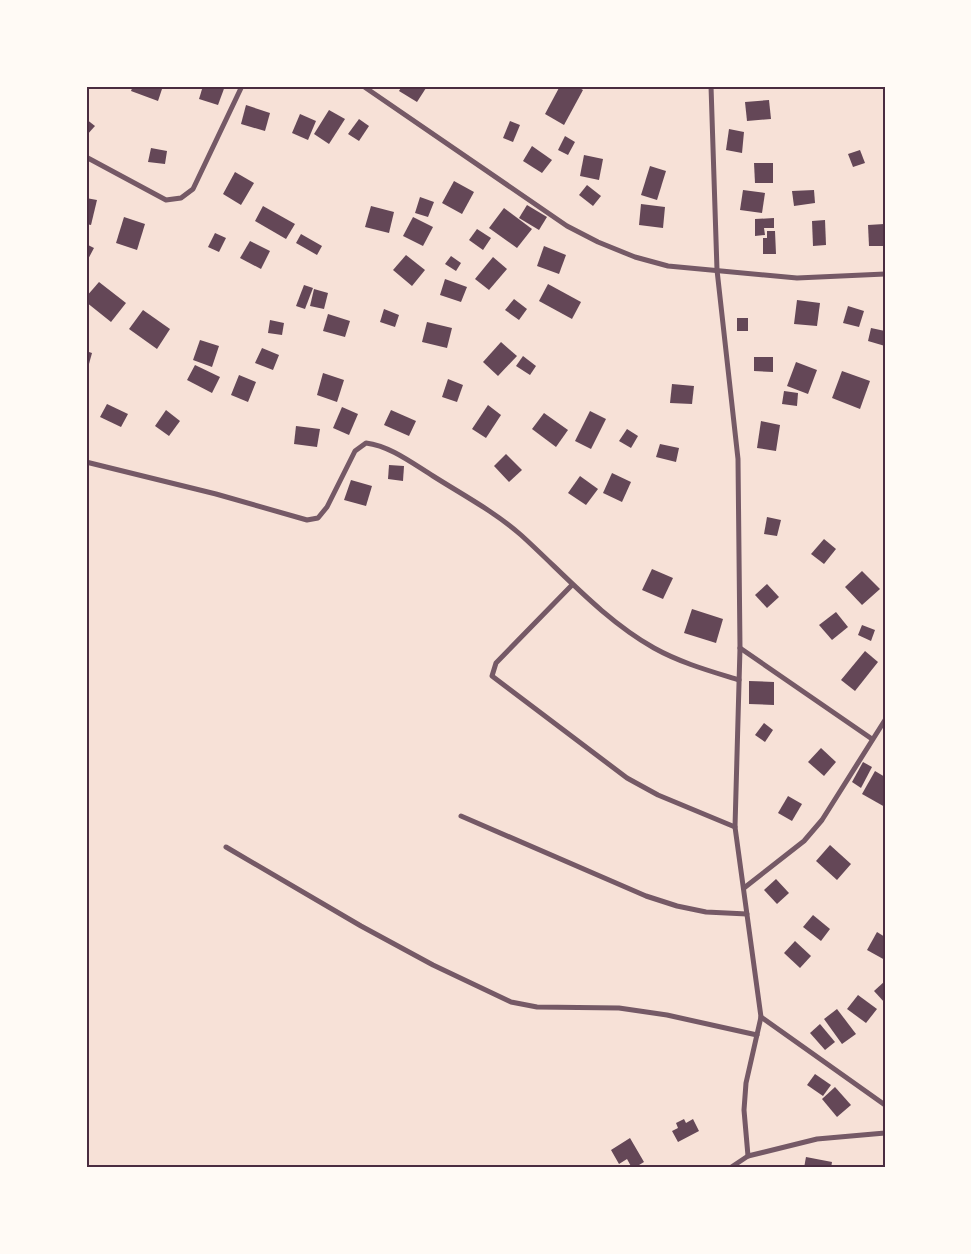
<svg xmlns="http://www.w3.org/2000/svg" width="971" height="1254" viewBox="0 0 971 1254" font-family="Cabin,sans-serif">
<rect width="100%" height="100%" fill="#f7e1d7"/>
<g fill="#644757">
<path d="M133 86H163L158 101 131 91Z"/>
<path d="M203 86H225L218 105 199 99Z"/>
<path d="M402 86H423L426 88 417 102 399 91Z"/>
<path d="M560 86H576L583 90 564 125 545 114Z"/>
<path d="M769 100 771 119 747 121 745 102Z"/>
<path d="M246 105 270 113 265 131 241 124Z"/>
<path d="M329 110 345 119 329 144 314 134Z"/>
<path d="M300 114 316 121 308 140 292 133Z"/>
<path d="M86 119 95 126 86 136Z"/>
<path d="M359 119 369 126 359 141 348 134Z"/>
<path d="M510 121 520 125 513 142 503 138Z"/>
<path d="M729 129 744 132 742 153 726 150Z"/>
<path d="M565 136 575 142 568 155 558 150Z"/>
<path d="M532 146 552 160 542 173 523 161Z"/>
<path d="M151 148 167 151 165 164 148 162Z"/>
<path d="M860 150 865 163 853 167 848 154Z"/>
<path d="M584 155 603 159 599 180 580 176Z"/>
<path d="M754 163H773V183H755Z"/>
<path d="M650 166 666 171 657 200 641 195Z"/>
<path d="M235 172 254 183 241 205 223 194Z"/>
<path d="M454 181 474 192 462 214 442 203Z"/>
<path d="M587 185 601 196 593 206 579 195Z"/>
<path d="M743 190 765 193 762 213 740 210Z"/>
<path d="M814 190 815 203 794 206 792 191Z"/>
<path d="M420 197 434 202 428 217 415 213Z"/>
<path d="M86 198 97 200 91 225 86 224Z"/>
<path d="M641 204 665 207 663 228 639 225Z"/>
<path d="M527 205 547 217 539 230 519 218Z"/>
<path d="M263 206 295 224 286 239 255 221Z"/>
<path d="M371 206 394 212 389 233 365 227Z"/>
<path d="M504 208 532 229 517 248 489 228Z"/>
<path d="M124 217 145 224 137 250 116 243Z"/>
<path d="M413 217 433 227 423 246 403 236Z"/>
<path d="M774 218V228H764L765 235 755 236V219Z"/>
<path d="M825 220 826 245 813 246 812 221Z"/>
<path d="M884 224 885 246H869L868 225Z"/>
<path d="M477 229 491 238 483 250 469 240Z"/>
<path d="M767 231H775L776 254H763V238H767Z"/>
<path d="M215 233 226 238 219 252 208 247Z"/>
<path d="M301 234 322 246 317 255 296 243Z"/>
<path d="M250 241 270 251 261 269 240 258Z"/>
<path d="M86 244 94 248 86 263Z"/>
<path d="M544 246 566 255 559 274 537 266Z"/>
<path d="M406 255 425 270 412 286 393 270Z"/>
<path d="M451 256 461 263 456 271 445 264Z"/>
<path d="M493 257 507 269 489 290 475 279Z"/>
<path d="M445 279 467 287 461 302 440 295Z"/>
<path d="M99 282 126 303 111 322 86 302V297Z"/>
<path d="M548 284 581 302 572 319 539 301Z"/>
<path d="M304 285 313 288 305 309 296 306Z"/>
<path d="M314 289 328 293 324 309 310 306Z"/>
<path d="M514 299 527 309 519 320 505 310Z"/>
<path d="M797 300 820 303 817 326 794 324Z"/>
<path d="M848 306 864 311 859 327 843 323Z"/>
<path d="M384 309 399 315 395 327 380 322Z"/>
<path d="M143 310 170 329 157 349 129 329Z"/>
<path d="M328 314 350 321 345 337 323 331Z"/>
<rect x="737" y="318" width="11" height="13"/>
<path d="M270 320 284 323 282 335 268 333Z"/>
<path d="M427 322 452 328 447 348 422 342Z"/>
<path d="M871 328 885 331V346L868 341Z"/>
<path d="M200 340 219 346 212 367 193 360Z"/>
<path d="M501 342 517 356 498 376 483 362Z"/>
<path d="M262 348 279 355 273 370 255 363Z"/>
<path d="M86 351 92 353 87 371H86Z"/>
<path d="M523 356 536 366 530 375 516 366Z"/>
<path d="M754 357H773V372L754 371Z"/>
<path d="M796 362 817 370 808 394 787 386Z"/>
<path d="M195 365 220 377 212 393 187 380Z"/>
<path d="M842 371 870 381 860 409 832 398Z"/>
<path d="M323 373 344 380 337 402 317 395Z"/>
<path d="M239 375 256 382 248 402 231 395Z"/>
<path d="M448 379 463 385 457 402 442 397Z"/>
<path d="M672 384 694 386 692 404 670 403Z"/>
<path d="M784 391 798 393 797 406 782 404Z"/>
<path d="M107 404 128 414 121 427 100 417Z"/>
<path d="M488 405 501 415 486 438 472 429Z"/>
<path d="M342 407 358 414 349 435 333 428Z"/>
<path d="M166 410 180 421 169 436 155 426Z"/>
<path d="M391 410 416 421 409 436 384 425Z"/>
<path d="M590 411 606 419 591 449 575 441Z"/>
<path d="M544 413 568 430 556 447 532 429Z"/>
<path d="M761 421 780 425 776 451 757 448Z"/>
<path d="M296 426 320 429 317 447 294 444Z"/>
<path d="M627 429 638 436 631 448 619 441Z"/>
<path d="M660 444 679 448 676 462 656 457Z"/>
<path d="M506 454 522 470 509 482 494 466Z"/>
<path d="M389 465 404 466 403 481 388 479Z"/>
<path d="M612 473 631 482 622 502 603 493Z"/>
<path d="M580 476 598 489 586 505 568 493Z"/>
<path d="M351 480 372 486 366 506 344 500Z"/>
<path d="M767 517 781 520 777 536 764 534Z"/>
<path d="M824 539 836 549 824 564 811 554Z"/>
<path d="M652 569 673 578 663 599 642 590Z"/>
<path d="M862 571 880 589 862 605 845 587Z"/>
<path d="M767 584 779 597 767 608 755 595Z"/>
<path d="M692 609 723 619 716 643 684 633Z"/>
<path d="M836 612 848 627 832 640 819 625Z"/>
<path d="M862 625 875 630 871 641 858 635Z"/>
<path d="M865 651 878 662 855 691 841 680Z"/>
<path d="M749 681 774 682V705L749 704Z"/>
<path d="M764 723 773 730 765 742 755 735Z"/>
<path d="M821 748 836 762 824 776 808 762Z"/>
<path d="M863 762 872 767 861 788 852 782Z"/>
<path d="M875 771 885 777V807L862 794Z"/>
<path d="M788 796 802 804 792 821 778 813Z"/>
<path d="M830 845 851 864 837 880 816 861Z"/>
<path d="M776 879 789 893 777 904 764 890Z"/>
<path d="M813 915 830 929 821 941 803 927Z"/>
<path d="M877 932 885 937V960L867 950Z"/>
<path d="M795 941 811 956 800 968 784 953Z"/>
<path d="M885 981V1003L874 991Z"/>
<path d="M858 995 877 1009 866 1023 847 1009Z"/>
<path d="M837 1009 856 1034 842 1044 824 1019Z"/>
<path d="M820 1024 835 1042 825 1050 810 1033Z"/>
<path d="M815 1074 831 1085 823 1096 807 1085Z"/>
<path d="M835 1087 851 1105 837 1117 822 1099Z"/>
<path d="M684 1119 686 1123 693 1119 699 1131 678 1142 672 1131 678 1128 676 1123Z"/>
<path d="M630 1138 644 1162 634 1168H632L627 1159 619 1164 611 1150Z"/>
<path d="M806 1157 832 1162 831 1168H804Z"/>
</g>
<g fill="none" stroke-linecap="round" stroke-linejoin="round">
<g stroke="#755966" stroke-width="5">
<path d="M317 86H336"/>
<path d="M363 86 567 226 598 242 635 257 668 266 797 278 885 274"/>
<path d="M711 86 717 270 738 459 740 648 735 827 761 1017 746 1083 744 1110 748 1156"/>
<path d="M86 157 166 200 181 198 193 189 242 86"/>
<path d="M86 462 216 494 307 520 318 518 327 507 355 451 366 443C390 446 412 463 433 476 463 495 495 512 521 535 564 574 603 619 654 648 681 663 710 671 739 680"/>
<path d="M572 585 496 663 492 676 627 778 658 795 735 827"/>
<path d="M740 648 872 739"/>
<path d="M461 816 646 896 677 906 706 912 747 914"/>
<path d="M226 847 361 926 433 965 511 1002 537 1007 619 1008 667 1015 757 1035"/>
<path d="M744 888 804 841 822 820 885 720"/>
<path d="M761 1017 885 1105"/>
<path d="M730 1168 748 1156 817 1139 885 1133"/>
</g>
</g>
<rect width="971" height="1254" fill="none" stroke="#fffaf5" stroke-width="175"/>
<rect x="88" y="88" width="796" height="1078" fill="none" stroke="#4a2c40" stroke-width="2"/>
</svg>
